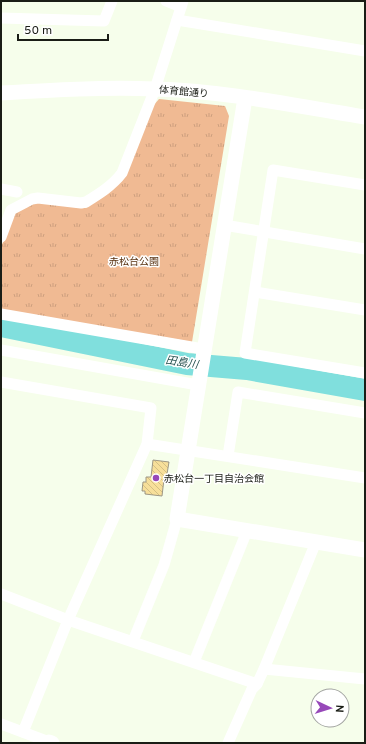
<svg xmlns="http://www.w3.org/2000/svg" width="366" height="744" viewBox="0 0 366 744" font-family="Overpass,'Noto Sans JP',sans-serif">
<defs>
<pattern id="grass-tufts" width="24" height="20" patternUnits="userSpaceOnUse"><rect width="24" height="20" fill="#f0ba93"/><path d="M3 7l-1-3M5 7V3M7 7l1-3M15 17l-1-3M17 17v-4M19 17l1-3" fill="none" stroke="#cd9f7e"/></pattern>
<pattern id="building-back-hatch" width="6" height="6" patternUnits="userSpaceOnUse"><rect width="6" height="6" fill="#f7df9a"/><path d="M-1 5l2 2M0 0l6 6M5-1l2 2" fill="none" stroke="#d3bf84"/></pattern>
</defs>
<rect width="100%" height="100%" fill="#f6feeb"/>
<path fill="url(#grass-tufts)" d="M159 99 225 106 229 116 192 342 1 310V246L6 237 14 212 35 202 86 208 122 181 153 106Z"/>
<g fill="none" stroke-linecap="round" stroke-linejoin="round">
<path stroke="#80dfdd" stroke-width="22" d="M1 326 187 364 247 369 365 390"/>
</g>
<path fill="url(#building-back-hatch)" stroke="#9e9886" d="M153 460 169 462 166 480 164 479 162 496 145 494V491H142L143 482H146V477H151Z"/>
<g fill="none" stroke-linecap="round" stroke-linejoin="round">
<g stroke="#fff" stroke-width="11">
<path d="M166 1 181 7"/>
<path d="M1 18 104 21 112 1"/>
<path d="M177 20 365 51"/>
<path d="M365 185 273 170 245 353 365 373"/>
<path d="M1 189 17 192"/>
<path d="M224 225 365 249"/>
<path d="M1 237 11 210 32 199 38 198 81 203 86 202C99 194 112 186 122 173L155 89 183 1"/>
<path d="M255 292 365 310"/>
<path d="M1 314 203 349"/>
<path d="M1 350 198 385"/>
<path d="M1 382 151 408 147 444 68 620 23 732"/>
<path d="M147 444 365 478"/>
<path d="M228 456 238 392 365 413"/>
<path d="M1 594 68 620 257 684"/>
<path d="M133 641 164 565 177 519"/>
<path d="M194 662 247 531"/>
<path d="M264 669 365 679"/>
<path d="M1 724 49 742"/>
<path d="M228 743 252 689 257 684 264 669 316 542"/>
</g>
<g stroke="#fff" stroke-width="15">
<path d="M1 93C52 90 104 87 155 89 226 91 296 106 365 117"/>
<path d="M245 98 177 519 365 550"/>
<path d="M49 742 52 743"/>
</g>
</g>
<circle fill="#9748b9" stroke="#fff" stroke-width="1.5" cx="156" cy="478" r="4"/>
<g text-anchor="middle" stroke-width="3" stroke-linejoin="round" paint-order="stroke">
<g font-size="10" fill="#1a1d16" stroke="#fff">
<text transform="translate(184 91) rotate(5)" y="4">体育館通り</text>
</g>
<g font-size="10" fill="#57300f" stroke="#fff">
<text x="134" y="265">赤松台公園</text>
</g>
<g font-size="10" fill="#1a1d16" stroke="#fff" text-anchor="start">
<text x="164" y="482">赤松台一丁目自治会館</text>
</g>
<g font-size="11" font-style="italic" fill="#224e4d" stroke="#fff">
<text transform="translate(182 362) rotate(9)" y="4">田島川</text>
</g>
</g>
<rect width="366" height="744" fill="none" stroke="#1a1d16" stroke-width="4"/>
<g transform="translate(330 708) rotate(94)"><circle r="19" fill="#ffffff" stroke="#a3a5a2"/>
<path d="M0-3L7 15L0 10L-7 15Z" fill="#9748b9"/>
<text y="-6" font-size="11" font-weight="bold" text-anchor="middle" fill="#1a1d16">N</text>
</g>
<path d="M18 34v6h90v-6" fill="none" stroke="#1a1d16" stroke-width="2"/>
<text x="24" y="34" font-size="12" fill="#1a1d16" stroke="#ffffff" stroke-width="3" paint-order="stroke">50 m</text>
</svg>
